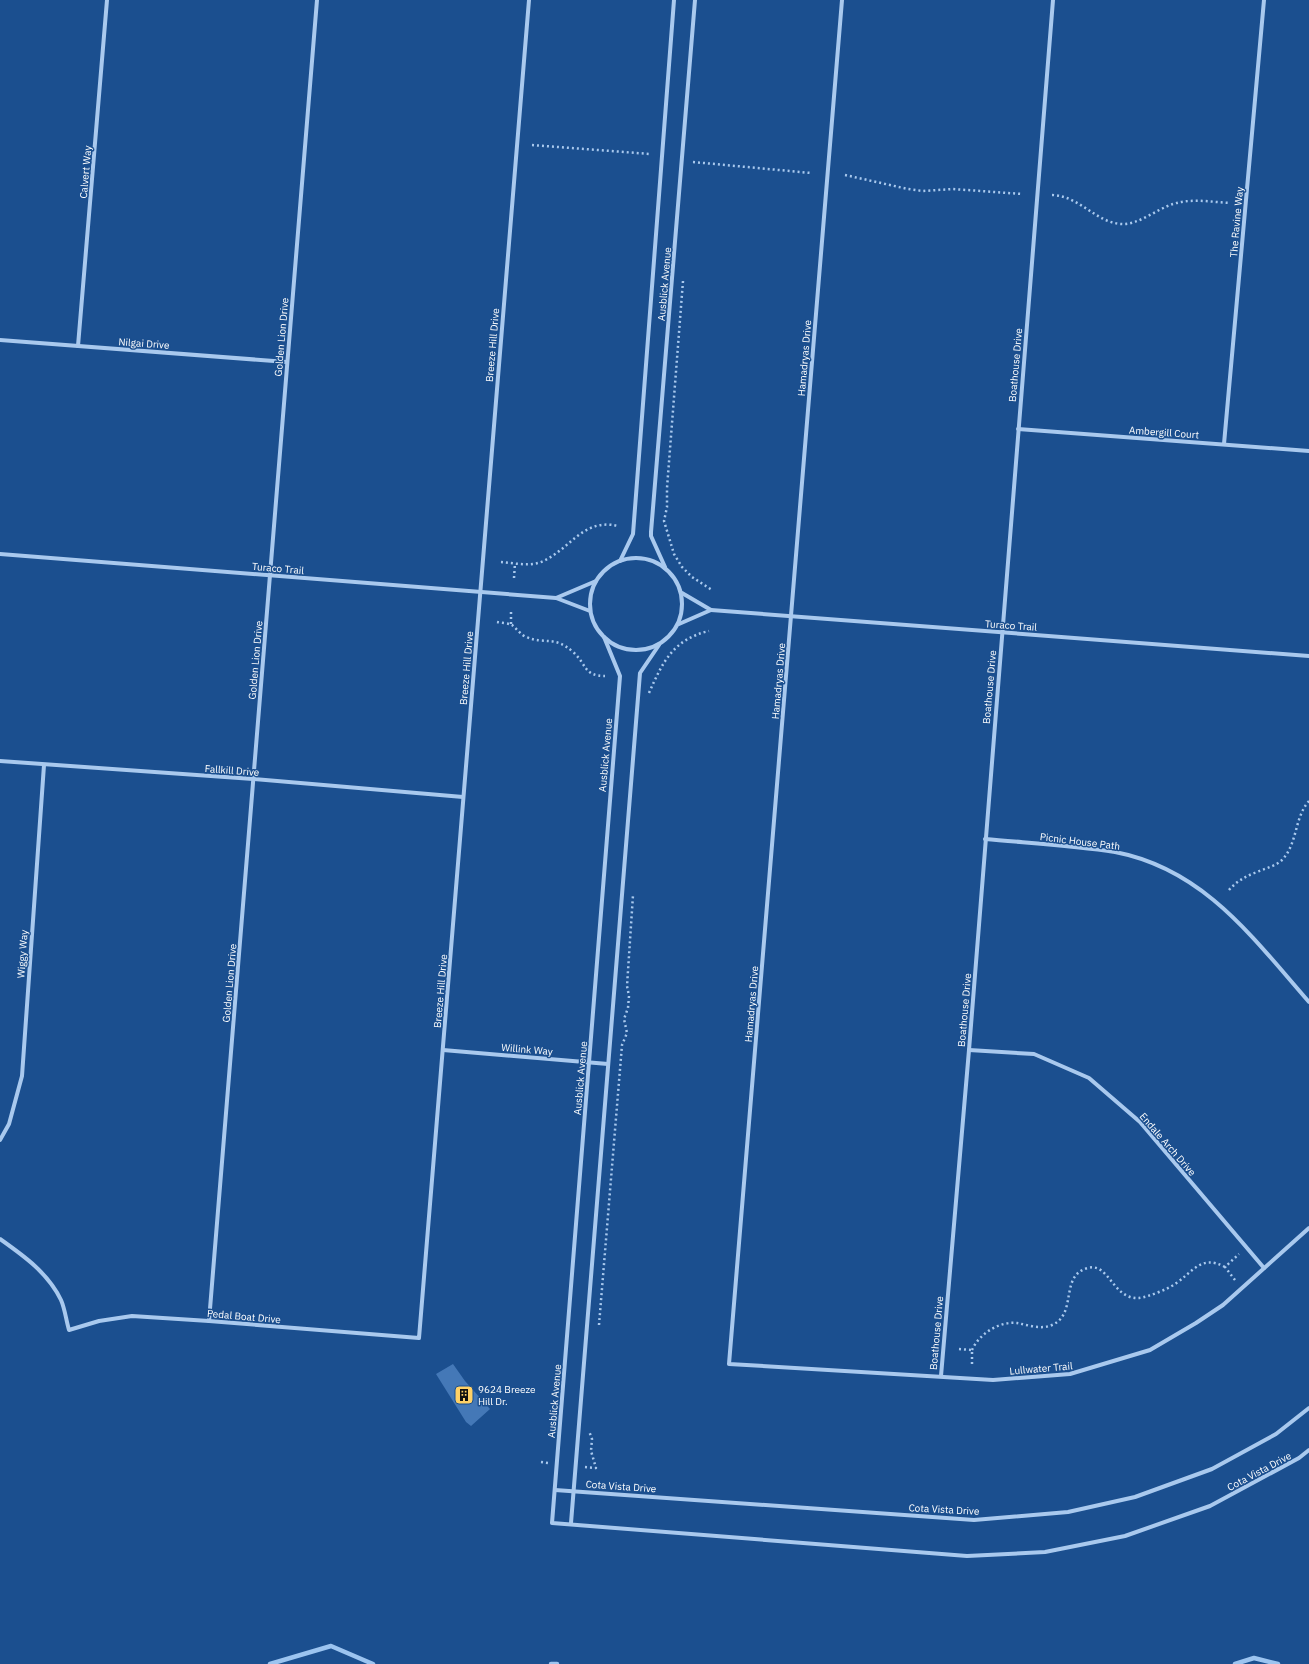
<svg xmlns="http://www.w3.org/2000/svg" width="1309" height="1664" viewBox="0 0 1309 1664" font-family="'IBM Plex Sans',sans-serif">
<rect width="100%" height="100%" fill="#1b4f8f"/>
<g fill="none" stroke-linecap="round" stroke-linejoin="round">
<g stroke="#9cc4f0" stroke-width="4.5">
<path d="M270 1664 331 1646 373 1664"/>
<path d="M551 1664H557"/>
<path d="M1235 1664 1254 1658 1278 1664"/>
</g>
</g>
<path fill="#4478b7" d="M453 1364 465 1381 490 1409 471 1426 466 1422 436 1374Z"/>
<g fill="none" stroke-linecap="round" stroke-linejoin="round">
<g stroke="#a9c9ee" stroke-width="2.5" stroke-dasharray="2 3" stroke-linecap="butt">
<path d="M532 145 650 154"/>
<path d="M693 162 811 173"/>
<path d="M845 175 908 189 923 191 953 189 1022 194"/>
<path d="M1052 195C1080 196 1096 223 1122 224 1138 225 1157 209 1173 204 1192 198 1211 202 1230 203"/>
<path d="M683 281 667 488V507L664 521 674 554 682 567 692 577 712 590"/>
<path d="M501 562C513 563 526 566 538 563 569 553 581 517 618 526"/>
<path d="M514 578 515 563"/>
<path d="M497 622C502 623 508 623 512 625 517 629 521 635 526 637 546 645 554 635 573 652 587 664 583 676 605 676"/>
<path d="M511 624V609"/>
<path d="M649 693C663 661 674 639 709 631"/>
<path d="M1229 890C1237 881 1246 876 1257 872 1266 868 1276 866 1282 860 1298 843 1294 818 1309 801"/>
<path d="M1235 1280 1225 1267 1239 1254"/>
<path d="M599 1325 622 1045 627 1033 624 1019 628 1008 629 996 627 986 633 895"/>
<path d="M959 1349 972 1350V1364"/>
<path d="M972 1350C979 1334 999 1321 1017 1323 1028 1325 1041 1330 1052 1325 1078 1314 1059 1275 1088 1268 1109 1262 1113 1300 1139 1298 1148 1297 1168 1289 1175 1284 1193 1272 1201 1254 1225 1267"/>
<path d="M541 1462 548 1463"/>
<path d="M585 1467 596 1468 591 1451 592 1439 589 1431"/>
</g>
<g stroke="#a9c9ee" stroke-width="4">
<path d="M842 0 729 1364 993 1380 1070 1374 1150 1350 1196 1323 1223 1305 1309 1228"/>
<path d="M0 340 287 362"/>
<path d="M78 346 107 0"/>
<path d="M1018 429 1309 451"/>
<path d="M1224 444 1264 0"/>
<path d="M0 554 556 598"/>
<circle cx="636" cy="604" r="46"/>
<path d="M620 561 633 534 674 0"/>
<path d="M665 567 651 536V532L695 0"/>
<path d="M711 610 1309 656"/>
<path d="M590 611 556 598 596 581"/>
<path d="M679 624 711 610 682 593"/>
<path d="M604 637 620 676 552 1523 967 1556 1045 1552 1125 1536 1210 1506 1299 1458 1309 1450"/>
<path d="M0 761 253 779 463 797"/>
<path d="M985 839C1028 843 1072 845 1115 852 1204 869 1253 938 1309 1002"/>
<path d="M443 1050 608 1064"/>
<path d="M969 1050 1034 1054 1089 1078 1140 1122 1264 1268"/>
<path d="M0 1140 9 1124 22 1076 44 765"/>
<path d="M0 1239C24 1256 48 1273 61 1300 65 1309 66 1320 69 1330L99 1321 132 1316 209 1321 419 1338 529 0"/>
<path d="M209 1321 317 0"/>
<path d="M941 1376 969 1050 1053 0"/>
<path d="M555 1490 974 1520 1068 1512 1135 1497 1212 1469 1276 1434 1309 1408"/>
<path d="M571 1523 640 673 659 645"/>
</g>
</g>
<defs>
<symbol id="building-square" viewBox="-11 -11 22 22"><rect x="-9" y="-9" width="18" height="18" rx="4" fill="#ffd166" stroke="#1b4f8f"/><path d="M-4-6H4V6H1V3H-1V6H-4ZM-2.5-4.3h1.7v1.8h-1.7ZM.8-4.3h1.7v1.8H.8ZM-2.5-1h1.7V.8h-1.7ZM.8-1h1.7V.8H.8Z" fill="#111"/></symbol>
</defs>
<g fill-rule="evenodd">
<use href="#building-square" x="453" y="1384" width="22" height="22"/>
</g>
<g text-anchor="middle" stroke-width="3" stroke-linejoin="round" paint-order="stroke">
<g font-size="10" fill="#fff" stroke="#1b4f8f">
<text transform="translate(85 172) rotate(-85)" y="4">Calvert Way</text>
<text transform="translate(1236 222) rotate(-85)" y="4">The Ravine Way</text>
<text transform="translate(664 284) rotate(-85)" y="4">Ausblick Avenue</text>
<text transform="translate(281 337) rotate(-85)" y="4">Golden Lion Drive</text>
<text transform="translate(144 343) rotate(4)" y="4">Nilgai Drive</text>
<text transform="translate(492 345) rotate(-85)" y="4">Breeze Hill Drive</text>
<text transform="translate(804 358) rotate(-85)" y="4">Hamadryas Drive</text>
<text transform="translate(1015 365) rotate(-85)" y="4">Boathouse Drive</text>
<text transform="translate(1164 432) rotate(4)" y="4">Ambergill Court</text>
<text transform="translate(278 568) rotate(5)" y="4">Turaco Trail</text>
<text transform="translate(1011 625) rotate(4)" y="4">Turaco Trail</text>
<text transform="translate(255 660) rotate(-85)" y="4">Golden Lion Drive</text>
<text transform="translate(466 668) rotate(-85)" y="4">Breeze Hill Drive</text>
<text transform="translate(778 681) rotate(-85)" y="4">Hamadryas Drive</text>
<text transform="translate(989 687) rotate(-85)" y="4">Boathouse Drive</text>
<text transform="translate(605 755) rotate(-85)" y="4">Ausblick Avenue</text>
<text transform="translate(232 770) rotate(4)" y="4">Fallkill Drive</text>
<text transform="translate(1080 841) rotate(7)" y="4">Picnic House Path</text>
<text transform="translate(22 954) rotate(-86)" y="4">Wiggy Way</text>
<text transform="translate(229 983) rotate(-85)" y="4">Golden Lion Drive</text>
<text transform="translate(440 991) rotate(-85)" y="4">Breeze Hill Drive</text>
<text transform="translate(751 1004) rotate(-85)" y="4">Hamadryas Drive</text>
<text transform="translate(964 1010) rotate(-85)" y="4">Boathouse Drive</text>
<text transform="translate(527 1049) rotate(5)" y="4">Willink Way</text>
<text transform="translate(580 1078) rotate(-85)" y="4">Ausblick Avenue</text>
<text transform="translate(1168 1144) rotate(49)" y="4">Endale Arch Drive</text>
<text transform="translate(244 1316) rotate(5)" y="4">Pedal Boat Drive</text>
<text transform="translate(936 1333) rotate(-85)" y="4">Boathouse Drive</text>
<text transform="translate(1041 1368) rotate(-5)" y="4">Lullwater Trail</text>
<text transform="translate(554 1401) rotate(-85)" y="4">Ausblick Avenue</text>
<text transform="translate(1259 1471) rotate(-28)" y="4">Cota Vista Drive</text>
<text transform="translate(621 1486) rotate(4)" y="4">Cota Vista Drive</text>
<text transform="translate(944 1509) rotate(3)" y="4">Cota Vista Drive</text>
</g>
<g font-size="10" fill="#fff" stroke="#1b4f8f" text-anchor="start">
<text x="478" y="1393">9624 Breeze<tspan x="478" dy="12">Hill Dr.</tspan></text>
</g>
</g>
</svg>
